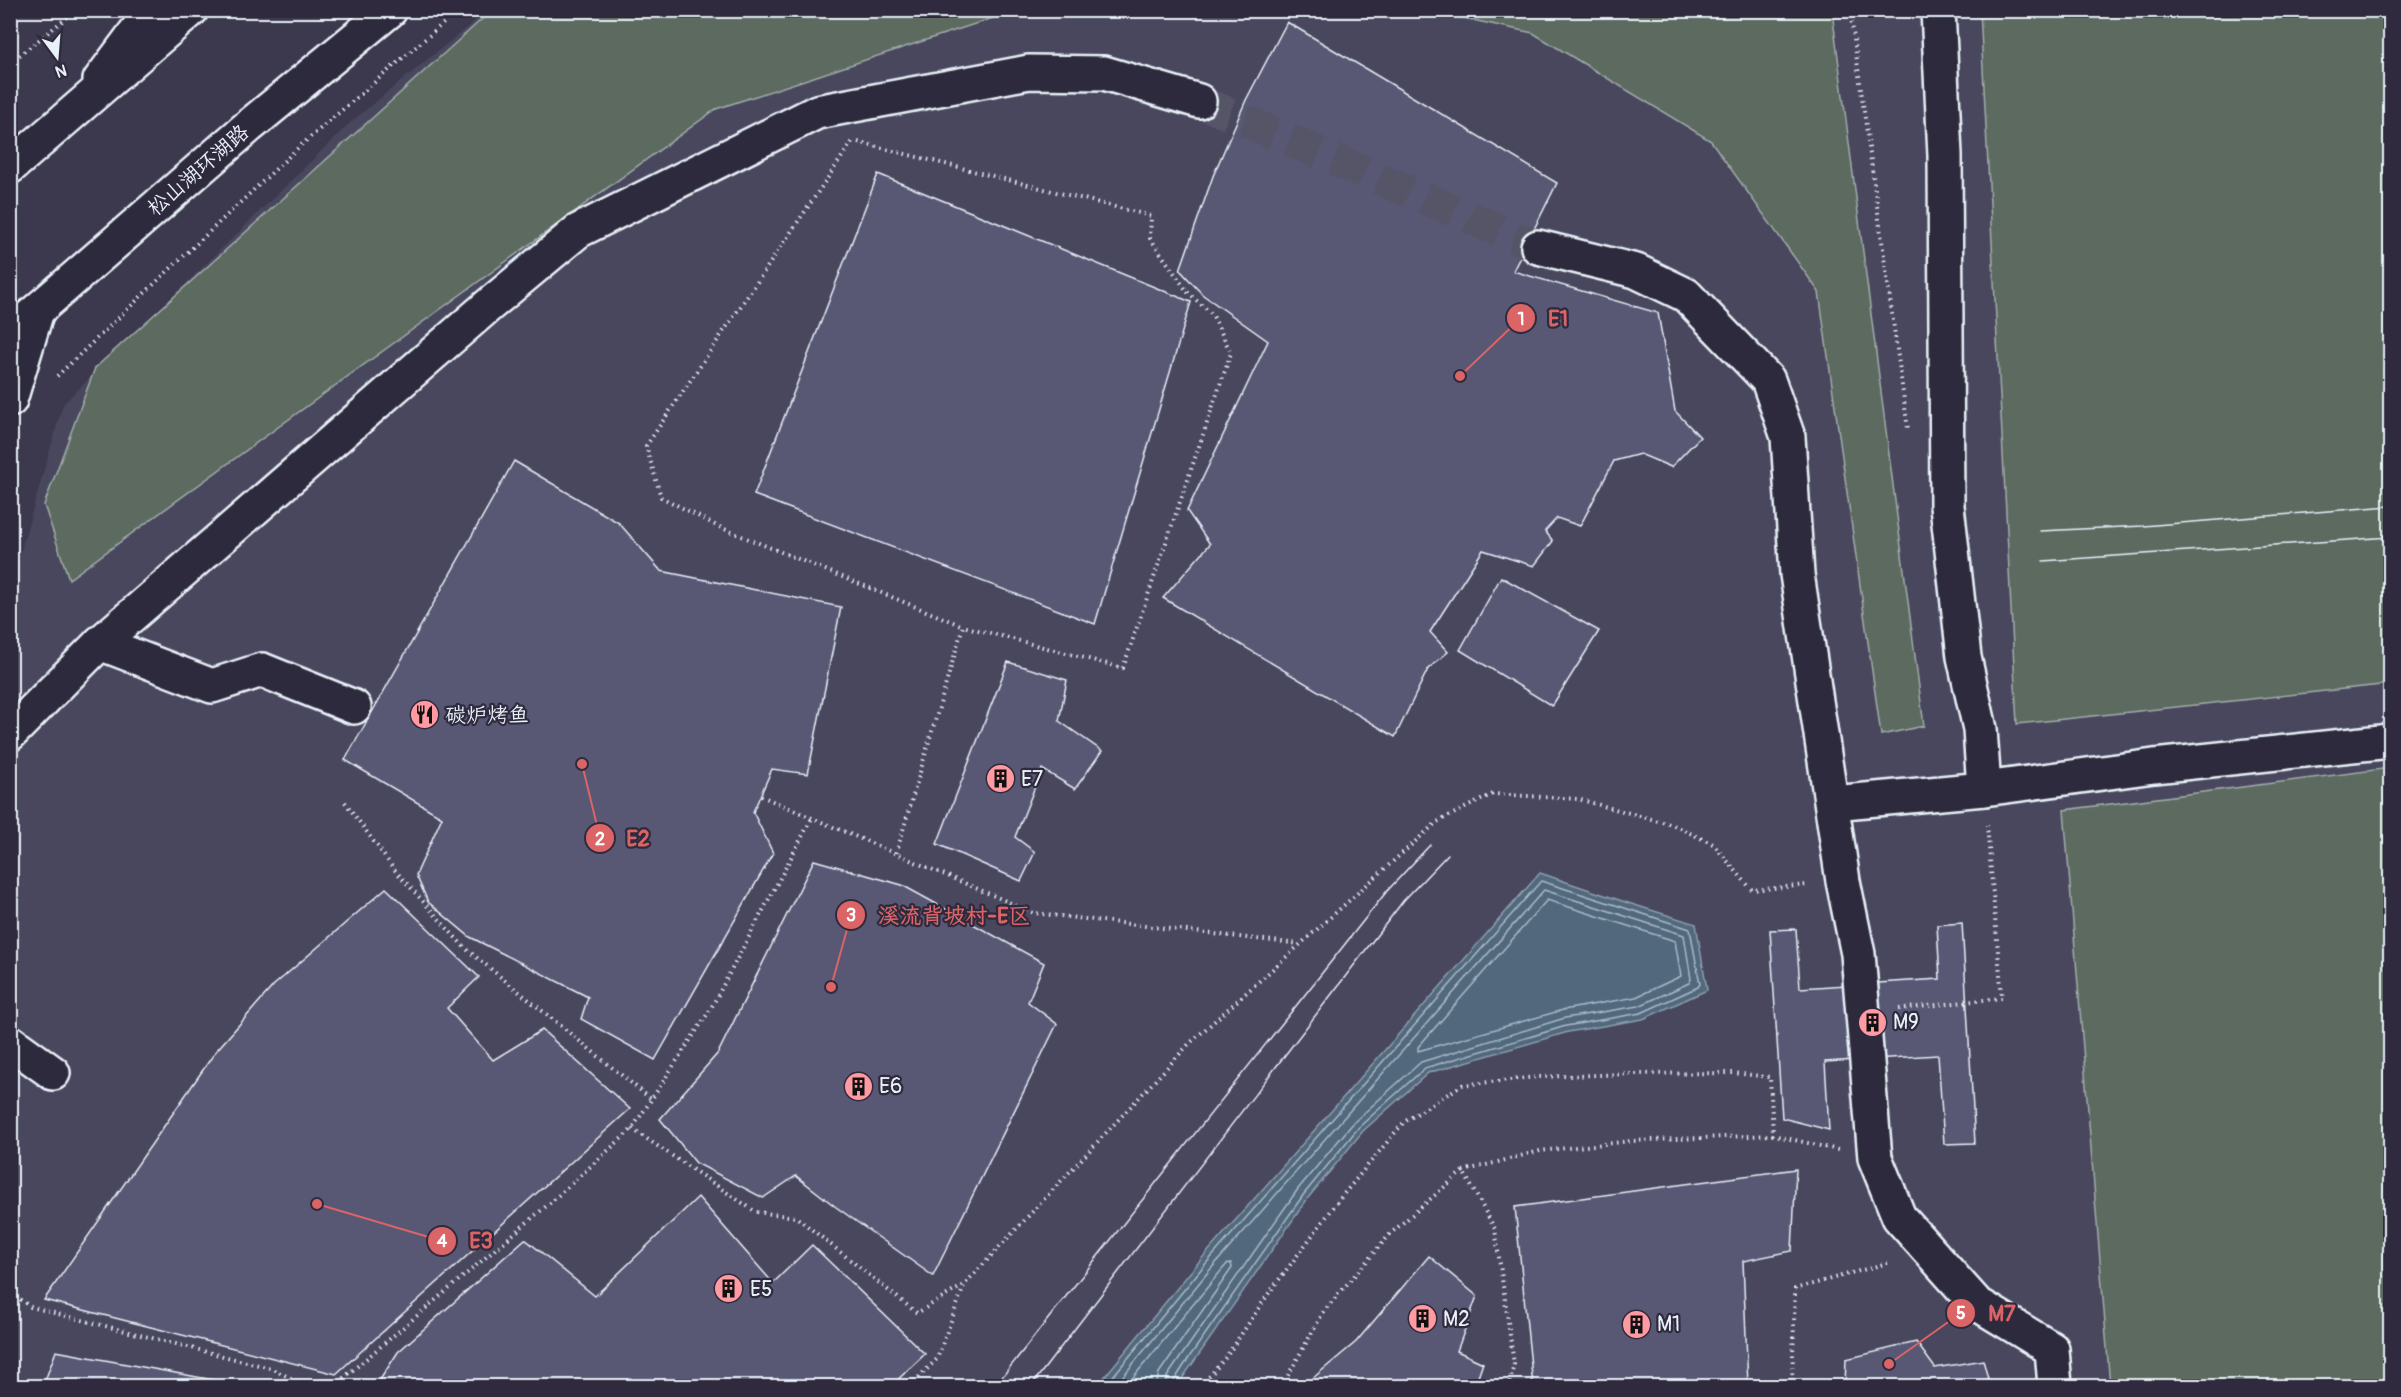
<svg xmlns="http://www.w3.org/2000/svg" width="2401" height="1397" viewBox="0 0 2401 1397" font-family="Pangolin,'LXGW WenKai TC',sans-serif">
<rect width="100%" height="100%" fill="#3c384e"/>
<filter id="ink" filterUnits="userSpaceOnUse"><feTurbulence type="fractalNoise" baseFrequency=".0167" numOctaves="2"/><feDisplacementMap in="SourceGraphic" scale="12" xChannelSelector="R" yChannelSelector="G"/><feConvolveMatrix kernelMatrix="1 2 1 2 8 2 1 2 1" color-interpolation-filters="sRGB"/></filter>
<g filter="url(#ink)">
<path fill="#48465d" d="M487 11H2390V1386H11V574L17 564 63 404 352 121Z"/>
<g fill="#5c6a60" stroke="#a2aeac" stroke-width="1.5">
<path d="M491 11H1058L993 18 716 109 69 579 44 505 95 368Z"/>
<path d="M1431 11H1832L1924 726 1881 735 1819 292 1711 141 1533 33Z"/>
<path d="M1980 11H2390V684L2017 724Z"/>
<path d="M2390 768V1386H2110L2064 810Z"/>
</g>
<path fill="#51687d" stroke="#8d9fae" stroke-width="1.5" d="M1540 873 1625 902 1696 924 1707 990 1643 1019 1568 1032 1428 1073 1363 1131 1308 1198 1177 1386H1097L1197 1264Z"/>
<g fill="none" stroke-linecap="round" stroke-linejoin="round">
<g stroke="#acbac7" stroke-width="1.5">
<path d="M1547 900 1675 941 1681 976 1636 997 1563 1010 1418 1051V1047Z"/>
<path d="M1105 1386 1202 1268 1541 881 1690 929 1700 984 1698 987 1641 1013 1566 1026 1425 1068 1359 1127 1304 1194 1190 1356 1174 1381 1173 1386"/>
<path d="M1115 1386 1208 1272 1544 890 1684 935 1691 979 1689 983 1639 1006 1565 1018 1421 1062 1354 1122 1298 1189 1184 1352 1167 1377 1165 1386"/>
<path d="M1126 1386 1215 1278 1227 1264 1231 1263 1232 1268 1159 1373 1156 1386"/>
</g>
</g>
<g fill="#595875" stroke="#e8f1f8" stroke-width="1.5">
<path d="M1287 22 1557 183 1513 271 1658 313 1675 411 1700 437 1671 467 1640 454 1614 461 1580 526 1557 518 1545 531 1553 541 1534 566 1483 550 1430 632 1448 652 1428 669 1395 737 1163 598 1210 544 1187 511 1268 341 1203 295 1180 270 1213 176 1246 100Z"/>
<path d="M878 174 1191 302 1095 624 754 495Z"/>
<path d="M514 461 619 523 661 571 841 607 808 774 772 769 753 812 773 853 655 1060 581 1019 588 997 470 937 428 902 416 875 442 817 345 760Z"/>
<path d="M1501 577 1599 631 1552 706 1460 650Z"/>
<path d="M1008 662 1067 680 1059 721 1102 751 1075 789 1042 769 1015 837 1035 852 1021 881 937 844Z"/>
<path d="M814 860 902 885 1044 963 1028 1002 1057 1024 933 1276 836 1207 796 1176 763 1198 696 1163 660 1119 718 1053Z"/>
<path d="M386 888 479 977 447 1008 493 1060 542 1030 630 1109 336 1374 44 1300 216 1051 274 985Z"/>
<path d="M1962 923 1975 1143 1944 1144 1938 1055 1825 1062 1829 1130 1782 1118 1770 930 1796 929 1800 988 1940 979 1937 925Z"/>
<path d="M1796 1169 1792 1251 1743 1261 1748 1386H1533L1515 1207Z"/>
<path d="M698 1197 773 1283 812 1245 925 1354 891 1386H376L398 1352 525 1239 595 1296Z"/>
<path d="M1429 1256 1477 1296 1457 1351 1483 1363 1475 1386H1307V1383L1356 1342Z"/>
<path d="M1916 1342 1935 1368 1983 1360 1990 1386H1845L1846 1359Z"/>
<path d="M56 1351 246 1386H43Z"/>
</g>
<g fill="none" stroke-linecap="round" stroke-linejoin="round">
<path stroke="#565468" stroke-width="33" stroke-dasharray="33 16" stroke-linecap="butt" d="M1199 101 1538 247"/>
<defs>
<g id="minor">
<path d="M1938 10 1945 155 1947 506 1964 657 1980 729 1984 789 2154 766 2390 741"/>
<path d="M100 80 141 25 148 10"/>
<path d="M1538 247 1636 271 1686 295 1768 380 1788 437 1797 574 1843 881 1858 954 1875 1158 1899 1217 1976 1303 2052 1349 2055 1386"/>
<path d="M10 400 37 311"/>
<path d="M100 643 212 686 262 670 354 707"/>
<path d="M10 734 100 643 489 305 578 231 817 112 1029 72 1104 73 1199 101"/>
<path d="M1833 803 1984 789"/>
<path d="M10 1042 53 1073"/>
</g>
<g id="major">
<path d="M10 167 191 10"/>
<path d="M10 334 249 126 390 10"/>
</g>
</defs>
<use href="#minor" stroke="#e8f1f8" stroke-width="38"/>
<use href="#major" stroke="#e8f1f8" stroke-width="38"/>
<g stroke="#e8f1f8" stroke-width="4" stroke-dasharray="1.5 4.5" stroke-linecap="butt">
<path d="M1850 10 1908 429"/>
<path d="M10 63 76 10"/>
<path d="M852 142 646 446 661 497 717 526 963 626 896 854"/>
<path d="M858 142 1151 216 1150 238 1189 294 1212 314 1231 353 1123 668 963 626"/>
<path d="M57 376 300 146 459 10"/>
<path d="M761 796 1034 913 1299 944"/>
<path d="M345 802 393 868 465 948 651 1099"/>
<path d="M1899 1009 2002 998 1987 825"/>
<path d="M632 1129 756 1212 796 1217 917 1313 964 1285 1189 1044 1437 822 1493 794 1578 799 1673 825 1713 844 1752 890 1807 885"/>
<path d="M1463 1171 1540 1151 1631 1141 1773 1135"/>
<path d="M10 1293 31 1307 270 1368 307 1386"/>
<path d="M334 1386 550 1203 632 1129 710 1010 812 818"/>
<path d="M910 1386 937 1359 964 1286"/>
<path d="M1201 1386 1226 1357 1269 1293 1342 1196 1404 1122 1462 1085 1537 1077 1629 1074 1733 1073 1770 1077 1773 1135 1838 1150"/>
<path d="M1282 1386 1324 1311 1391 1233 1463 1171 1495 1229 1514 1364 1509 1386"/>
<path d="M1792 1386 1795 1289 1891 1262"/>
</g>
<use href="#minor" stroke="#2f2a3d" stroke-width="33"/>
<use href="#major" stroke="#2f2a3d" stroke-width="33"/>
<g stroke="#e8f1f8" stroke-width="1.5">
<path d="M2040 531 2143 526 2390 506"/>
<path d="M2043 561 2390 537"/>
<path d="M995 1386 1387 891 1430 845"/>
<path d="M1031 1386 1404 900 1448 854"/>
</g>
</g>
</g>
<defs>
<symbol id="restaurant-disc" viewBox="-11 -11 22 22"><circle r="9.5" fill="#ff9aa2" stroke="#2f2a3d"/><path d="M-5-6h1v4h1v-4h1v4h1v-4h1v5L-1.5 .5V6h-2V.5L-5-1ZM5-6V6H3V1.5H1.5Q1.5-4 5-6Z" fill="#111"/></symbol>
<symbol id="building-disc" viewBox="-11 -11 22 22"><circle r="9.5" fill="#ff9aa2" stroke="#2f2a3d"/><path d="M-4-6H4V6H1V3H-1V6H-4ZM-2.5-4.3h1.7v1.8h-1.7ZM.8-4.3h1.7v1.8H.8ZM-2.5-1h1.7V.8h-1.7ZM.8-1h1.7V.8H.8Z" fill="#111"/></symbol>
</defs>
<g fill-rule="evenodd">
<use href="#restaurant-disc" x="408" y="698" width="33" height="33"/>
<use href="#building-disc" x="984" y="762" width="33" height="33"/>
<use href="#building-disc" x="1856" y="1006" width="33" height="33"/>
<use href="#building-disc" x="842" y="1070" width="33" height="33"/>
<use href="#building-disc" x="712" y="1272" width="33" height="33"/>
<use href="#building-disc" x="1406" y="1302" width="33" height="33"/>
<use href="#building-disc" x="1620" y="1308" width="33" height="33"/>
</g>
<g text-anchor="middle" stroke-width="4.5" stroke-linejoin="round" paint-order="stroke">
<g font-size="21" fill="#e8f1f8" stroke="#2f2a3d">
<text transform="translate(198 170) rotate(-41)" y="7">松山湖环湖路</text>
</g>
<g font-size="21" fill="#e8f1f8" stroke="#2f2a3d" text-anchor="start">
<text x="445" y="722">碳炉烤鱼</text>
<text x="1021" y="786">E7</text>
<text x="1893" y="1029">M9</text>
<text x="879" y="1093">E6</text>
<text x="750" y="1296">E5</text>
<text x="1443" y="1326">M2</text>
<text x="1657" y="1331">M1</text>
</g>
</g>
<path fill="none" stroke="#db6466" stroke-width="2" d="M1460 376L1521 318M582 764L600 838M831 987L851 915M317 1204L442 1241M1889 1364L1961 1313"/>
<g fill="#db6466" stroke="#2f2a3d" stroke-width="2">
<circle cx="1460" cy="376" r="6"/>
<circle cx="582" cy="764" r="6"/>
<circle cx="831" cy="987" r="6"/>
<circle cx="317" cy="1204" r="6"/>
<circle cx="1889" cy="1364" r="6"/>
<circle cx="1521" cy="318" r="15"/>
<circle cx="600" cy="838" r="15"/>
<circle cx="851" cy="915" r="15"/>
<circle cx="442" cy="1241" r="15"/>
<circle cx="1961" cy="1313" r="15"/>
</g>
<g font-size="18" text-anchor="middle" font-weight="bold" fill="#fff">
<text x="1521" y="325">1</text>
<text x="600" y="845">2</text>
<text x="851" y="921">3</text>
<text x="442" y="1247">4</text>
<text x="1961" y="1319">5</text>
</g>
<g font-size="22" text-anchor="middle" font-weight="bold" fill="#db6466" stroke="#2f2a3d" stroke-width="4.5" stroke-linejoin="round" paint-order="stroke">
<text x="1558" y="326">E1</text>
<text x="638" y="846">E2</text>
<text x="954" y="923">溪流背坡村-E区</text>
<text x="481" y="1248">E3</text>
<text x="2002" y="1321">M7</text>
</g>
<rect width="2401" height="1397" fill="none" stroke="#2f2a3d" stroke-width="36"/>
<rect x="18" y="18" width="2365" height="1361" fill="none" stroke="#e8f1f8" stroke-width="2" filter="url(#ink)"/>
<g transform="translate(57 57) rotate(164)" stroke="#2f2a3d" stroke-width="4.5" paint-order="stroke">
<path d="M0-4.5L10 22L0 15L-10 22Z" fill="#e8f1f8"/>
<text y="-9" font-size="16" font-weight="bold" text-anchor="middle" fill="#e8f1f8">N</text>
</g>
</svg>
